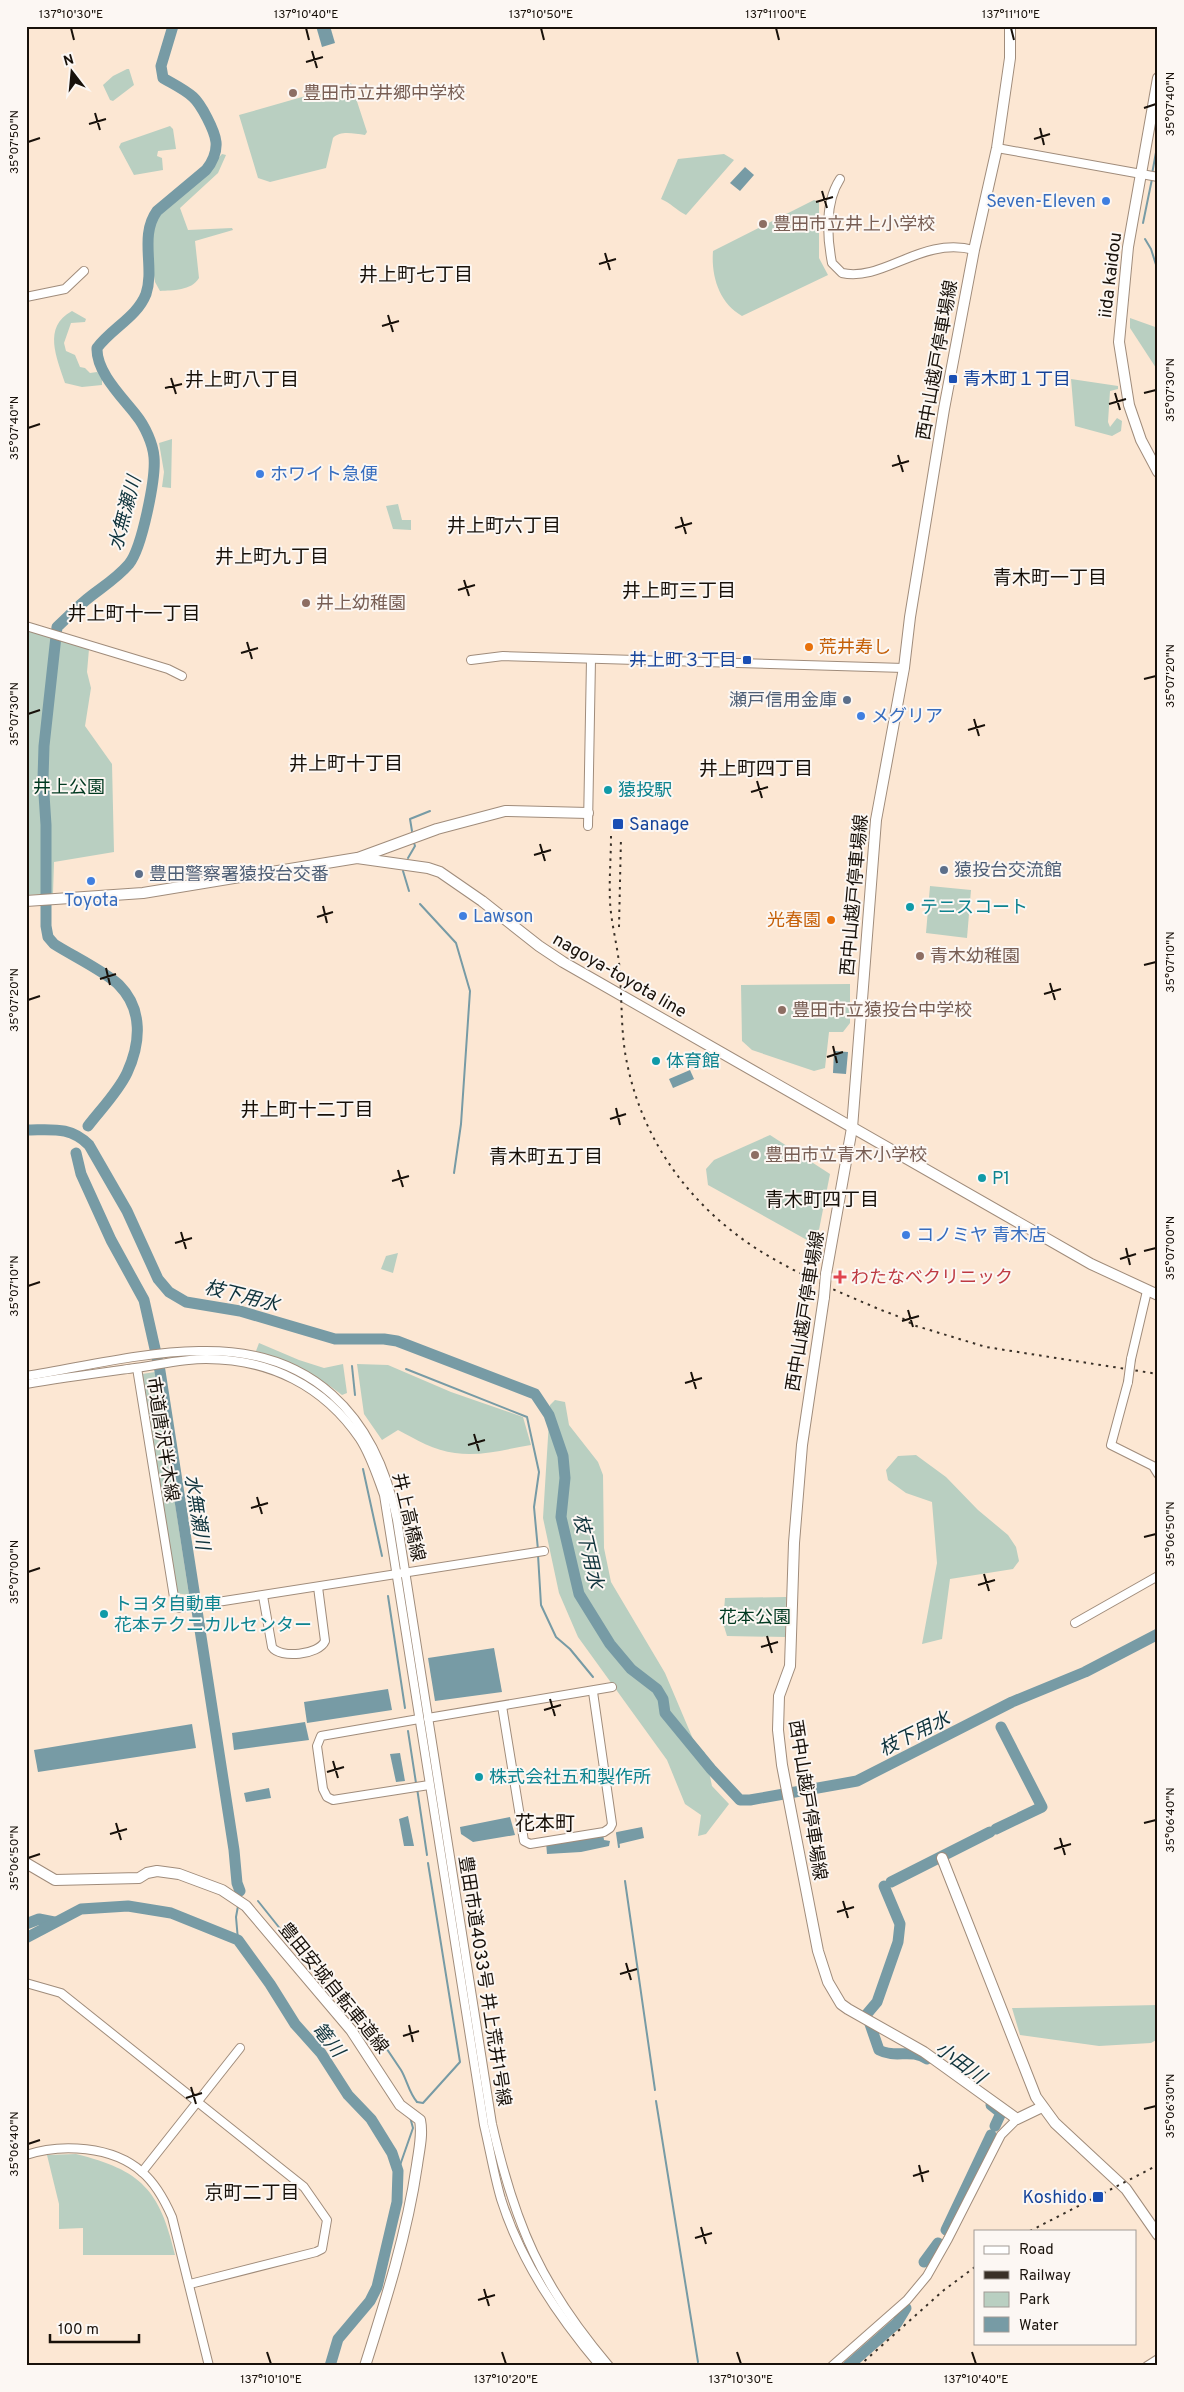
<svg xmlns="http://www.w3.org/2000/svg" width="1184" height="2392" viewBox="0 0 1184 2392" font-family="Overpass,'Noto Sans JP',sans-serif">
<rect width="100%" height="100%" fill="#fce7d3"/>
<g fill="#b9cfc1">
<path d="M127 69H129L134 85 113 101 110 100 103 85 113 76Z"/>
<path d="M351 83 367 132 365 135C354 134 341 130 333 138L326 168 270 182 258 178 239 115Z"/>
<path d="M170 126 173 129 176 149 158 151 157 156 162 158 163 170 134 175 119 147 121 143Z"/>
<path d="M222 154 226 155 218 173 180 208 188 230 232 228 233 230 195 241 199 278C191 291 173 290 160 291L155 282 152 261V224L159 214 198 180Z"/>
<path d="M724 154 734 160 686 215C676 210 671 203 661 199L678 159Z"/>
<path d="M814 200 819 202V258L828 275 742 316C719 303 711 276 713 251Z"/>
<path d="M72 311 86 319 85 322 71 323 64 343 66 351 75 355 80 367 85 368 90 373 97 372 102 378V385L82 387 65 383C57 358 42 327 72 311Z"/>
<path d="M1130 318 1158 328V371L1130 328Z"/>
<path d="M1071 379 1118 386V389L1110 391 1108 422 1110 427 1117 418 1122 421 1121 431 1112 436 1075 426Z"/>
<path d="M172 439 171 488 162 487 164 472 159 443Z"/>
<path d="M398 504 402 520H411V530L393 529 386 506Z"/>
<path d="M28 630 89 649 87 672 91 688 85 726 112 764 114 852 54 862 53 894 26 895Z"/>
<path d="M930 886 971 890 967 938 926 933Z"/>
<path d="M850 984V1023L843 1032H829L825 1068 814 1071 752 1050 742 1041 741 985Z"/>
<path d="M770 1135 830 1174 816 1245 708 1185 706 1169 714 1160Z"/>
<path d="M398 1253 393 1273 381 1269 386 1256Z"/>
<path d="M259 1343 299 1360 324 1368 343 1364 347 1393 342 1395C314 1373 290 1362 256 1351Z"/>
<path d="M357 1364 388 1365 451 1392 523 1417 531 1445C506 1449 480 1457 455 1453 435 1451 415 1439 398 1430L382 1440 364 1414Z"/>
<path d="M155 1372 189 1595 175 1593 142 1374Z"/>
<path d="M555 1400 565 1402 569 1425 598 1462 603 1475 604 1548 611 1582 665 1673 693 1739 705 1753 712 1786 729 1804 706 1834 698 1836 701 1815 685 1804 667 1760 578 1637 559 1593 543 1518 550 1405Z"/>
<path d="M916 1455 946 1477 978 1510 1008 1535 1016 1547 1019 1561 1013 1569 950 1579 942 1639 922 1644 937 1563 932 1502 906 1493 888 1480 886 1470 898 1456Z"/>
<path d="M786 1597 785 1637 727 1636 723 1623 725 1598Z"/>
<path d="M1158 2005V2039L1151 2043 1099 2046 1020 2035 1012 2008Z"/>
<path d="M76 2154C141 2170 160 2190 175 2255H83V2228L59 2229V2204L47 2155Z"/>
</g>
<g fill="#779ba5">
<path d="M316 26H330L335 43 322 47Z"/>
<path d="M745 167 754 175 740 191 730 183Z"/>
<path d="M834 1051 848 1052 846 1074 833 1073Z"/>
<path d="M690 1070 694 1079 673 1088 669 1079Z"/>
<path d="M494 1648 502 1692 435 1701 428 1658Z"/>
<path d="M388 1689 392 1710 307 1723 304 1702Z"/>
<path d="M305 1722 309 1740 234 1750 232 1733Z"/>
<path d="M192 1724 196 1748 38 1772 34 1750Z"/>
<path d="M400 1753 405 1781 396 1782 390 1754Z"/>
<path d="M269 1788 271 1798 246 1802 244 1793Z"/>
<path d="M408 1816 414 1846H404L399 1819Z"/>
<path d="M510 1817 515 1835 473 1842 461 1834 460 1827Z"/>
<path d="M642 1827 644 1838 619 1844 617 1832Z"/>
<path d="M603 1834 604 1840 610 1841 609 1846 581 1852 547 1854 546 1842Z"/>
</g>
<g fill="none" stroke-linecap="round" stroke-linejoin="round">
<g stroke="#779ba5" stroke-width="2">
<path d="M1152 174 1157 147"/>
<path d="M1143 223 1152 179"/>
<path d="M1145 239 1151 249 1158 271"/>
<path d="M412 831 410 819 430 811"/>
<path d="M408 858 415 846 413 840"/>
<path d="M403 871 409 891"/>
<path d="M420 904 456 943 470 991 461 1124 454 1173"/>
<path d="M352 1366 355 1395"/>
<path d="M406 1369 527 1417 539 1472 534 1507 538 1550"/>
<path d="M363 1469 382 1556"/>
<path d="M538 1555 541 1605 556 1637 570 1649 593 1677"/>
<path d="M388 1596 405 1708"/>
<path d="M408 1731 416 1783"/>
<path d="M417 1788 427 1855"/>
<path d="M617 1833 619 1847"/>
<path d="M625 1881 655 2090"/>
<path d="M258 1901 321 1980C350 1997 383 2042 401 2070 407 2080 409 2093 417 2102"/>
<path d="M238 1940 236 1917 238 1906"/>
<path d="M656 2101 698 2362"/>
<path d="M417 2102 423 2103 460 2062 428 1863"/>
<path d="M398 2171 413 2128 410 2117"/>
</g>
<g stroke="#779ba5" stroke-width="11">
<path d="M88 1126C101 1109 118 1092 127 1073 141 1043 143 1009 119 985 106 972 71 955 54 944L48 937 46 926V825L43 779 44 746 57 627C68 617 79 605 91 596 104 586 118 577 129 564 142 548 156 478 154 457 153 444 145 426 136 415 122 397 96 372 97 348 112 328 137 317 146 294 155 267 139 236 157 211L206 170C212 163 217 152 216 142 215 131 201 104 193 97 184 89 173 84 163 78L161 66 173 26"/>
<path d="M26 1130C52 1130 70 1126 89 1145L127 1211 158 1279 169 1292 186 1302 240 1311 335 1339H384L397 1341 535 1394 549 1415 563 1456 565 1478 561 1517 579 1594 610 1644 631 1669 657 1689 663 1699 665 1713 711 1769 740 1800H750L857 1781 1012 1702 1085 1672 1158 1634"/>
<path d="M76 1153 81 1174 111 1240 144 1300 160 1371 234 1850 237 1883 240 1891"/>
<path d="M996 1829 1042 1807 1001 1727"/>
<path d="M891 1882 990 1832"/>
<path d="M26 1924 39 1919 54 1922"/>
<path d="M26 1938 81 1909 128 1906 171 1913 238 1940 270 1984 295 2024 321 2053 348 2095 371 2119 392 2153 398 2171 397 2202 377 2287 370 2301 338 2339 330 2366"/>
<path d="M866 2015 877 2002 898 1942 900 1924 884 1886"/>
<path d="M870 2024 879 2050C896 2059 911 2048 927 2059"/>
<path d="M991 2105 1001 2113 995 2126"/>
<path d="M946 2230 991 2135"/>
<path d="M924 2262 938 2243"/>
<path d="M848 2366 897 2323 906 2308"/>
</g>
<defs>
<g id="minor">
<path d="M997 148 1158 177"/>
<path d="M840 179C825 202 827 237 832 263L842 273C884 282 921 236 974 250"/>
<path d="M26 297 65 289 84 271"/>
<path d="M26 626 168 669 182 676"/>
<path d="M471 660 503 656 904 668"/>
<path d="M588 826 591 659"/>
<path d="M1131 1359 1147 1291"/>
<path d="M137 1368 174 1597 175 1604 179 1608 544 1551"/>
<path d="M26 1376C83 1367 141 1352 199 1351 311 1348 376 1414 397 1520L492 2124C515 2225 541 2286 609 2366"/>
<path d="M1128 1382 1111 1445 1153 1466 1158 1474"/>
<path d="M26 1384C62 1378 99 1373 135 1368 158 1365 182 1359 206 1359 270 1359 324 1386 360 1439 371 1456 377 1476 384 1495L484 2125C490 2150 494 2175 501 2199 521 2262 558 2316 600 2366"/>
<path d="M263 1596 272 1647C280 1659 319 1655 325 1641L318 1587"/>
<path d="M1075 1623 1158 1576"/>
<path d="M502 1706 524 1841 530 1844 604 1832 610 1828 612 1824 593 1692"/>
<path d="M428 1718 612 1687"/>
<path d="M419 1719 321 1736 317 1746 323 1789 327 1797 333 1800 429 1785"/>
<path d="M26 1983 61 1993 304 2187 327 2220 322 2249 316 2252 190 2284"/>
<path d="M26 2155C61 2143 113 2146 142 2172 155 2183 165 2201 172 2217L209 2366"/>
<path d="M142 2172 240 2048"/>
<path d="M832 2366 907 2300 927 2276 948 2239 1001 2135 1017 2119"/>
<path d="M1147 2366 1158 2359"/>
</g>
<g id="major">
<path d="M1158 78 1128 247 1119 342 1129 405 1141 440 1158 472"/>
<path d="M358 858 437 829 505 811 588 813"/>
<path d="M26 901 143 893 357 858 428 868 440 872 482 901 539 946 563 962 1091 1264 1158 1295"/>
<path d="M826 1274 852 1128 876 820 904 668 910 617 944 409 974 250 997 148 1010 58V26"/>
<path d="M824 1297 802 1445 794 1543 790 1666 779 1696 778 1730 782 1765 818 1951 828 1982 841 2004 848 2009 924 2052 1017 2119 1042 2107"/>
<path d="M942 1858 1036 2097 1055 2123 1126 2189 1158 2235"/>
<path d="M26 1863 55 1880 139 1878 147 1873 157 1871 179 1874 222 1890 246 1906 351 2030 400 2105 420 2120C423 2135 419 2150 417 2165 407 2234 386 2300 365 2366"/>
</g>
</defs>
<use href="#minor" stroke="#a08c7b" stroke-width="10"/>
<use href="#major" stroke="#a08c7b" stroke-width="12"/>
<use href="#minor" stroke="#fff" stroke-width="8"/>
<use href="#major" stroke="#fff" stroke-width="10"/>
<g stroke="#393027" stroke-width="2" stroke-dasharray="2.5 5" stroke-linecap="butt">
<path d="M611 836C611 857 609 879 610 901 611 925 619 950 620 975 622 1003 621 1031 626 1058 641 1139 689 1205 757 1249 792 1271 833 1290 872 1306 886 1313 900 1315 913 1325L986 1347 1158 1374"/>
<path d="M619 927 621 837"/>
<path d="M1030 2231 1158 2165"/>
<path d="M859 2366 944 2290 975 2267"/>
</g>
<defs>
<path id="minor-bridge" d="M1128 1382 1131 1359"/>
<path id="major-bridge" d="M824 1297 826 1274"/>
</defs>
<use href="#minor-bridge" stroke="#a08c7b" stroke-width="10" stroke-linecap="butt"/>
<use href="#major-bridge" stroke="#a08c7b" stroke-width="12" stroke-linecap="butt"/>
<use href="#minor-bridge" stroke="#fff" stroke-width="8"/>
<use href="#major-bridge" stroke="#fff" stroke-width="10"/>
</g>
<path fill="none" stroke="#18110a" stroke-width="2" d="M71 28 74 40M306 28 309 40M541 28 544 40M776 28 779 40M1011 28 1014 40M312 51 317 68M306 62 323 57M1144 108 1156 104M95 113 100 130M89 124 106 119M1040 128 1044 145M1034 139 1050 134M28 142 40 138M822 191 827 208M816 202 833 197M605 253 610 270M599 264 616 259M388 315 393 332M382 326 399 321M171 378 176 394M165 388 182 384M1115 393 1120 410M1144 393 1156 390M1109 404 1126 399M28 428 40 424M898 455 903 472M892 466 909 461M681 517 686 534M675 528 692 523M464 580 469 596M458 590 475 585M247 642 252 659M241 653 258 648M1144 679 1156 676M28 714 40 710M974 719 979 736M968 730 985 725M757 781 762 798M751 792 768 787M540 844 545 861M534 855 551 850M323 906 327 923M317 917 333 912M1144 965 1156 962M106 968 110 985M100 979 116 974M1050 983 1055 1000M1044 994 1061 989M28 1000 40 996M833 1046 837 1063M827 1057 843 1052M616 1108 620 1125M610 1119 626 1114M398 1170 403 1187M392 1181 409 1176M181 1232 186 1249M175 1243 192 1238M1126 1248 1130 1265M1144 1251 1156 1248M1120 1259 1136 1254M28 1286 40 1282M908 1310 913 1327M902 1321 919 1316M691 1372 696 1389M685 1383 702 1378M474 1434 479 1451M468 1445 485 1440M257 1497 262 1514M251 1508 268 1503M1144 1537 1156 1534M28 1572 40 1568M984 1574 989 1591M978 1585 995 1580M767 1636 772 1653M761 1647 778 1642M550 1699 555 1716M544 1710 561 1705M333 1761 338 1778M327 1772 344 1767M116 1823 121 1840M1144 1823 1156 1820M110 1834 127 1829M1060 1838 1065 1855M1054 1849 1071 1844M28 1858 40 1854M843 1901 848 1918M837 1912 854 1907M626 1963 631 1980M620 1974 637 1969M409 2025 413 2042M403 2036 419 2031M191 2087 196 2104M186 2098 202 2093M1144 2109 1156 2106M28 2144 40 2140M919 2165 923 2182M913 2176 929 2171M701 2227 706 2244M695 2238 712 2233M484 2289 489 2306M478 2300 495 2295M267 2352 271 2364M502 2352 506 2364M737 2352 741 2364M972 2352 976 2364"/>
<g fill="#8d6e63" stroke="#fcf7f3" stroke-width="2">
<circle cx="293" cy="93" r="5"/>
<circle cx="763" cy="224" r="5"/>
<circle cx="306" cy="603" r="5"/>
<circle cx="920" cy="956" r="5"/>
<circle cx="782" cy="1010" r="5"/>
<circle cx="755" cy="1155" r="5"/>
</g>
<g fill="#3f7fe0" stroke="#fcf7f3" stroke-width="2">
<circle cx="1106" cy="201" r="5"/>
<circle cx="260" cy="474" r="5"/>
<circle cx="861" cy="716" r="5"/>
<circle cx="91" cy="881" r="5"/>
<circle cx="463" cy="916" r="5"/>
<circle cx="906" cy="1235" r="5"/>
</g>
<g fill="#1a4fb4" stroke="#fcf7f3" stroke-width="2">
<rect x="948" y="374" width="10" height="10" rx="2.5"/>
<rect x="742" y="655" width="10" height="10" rx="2.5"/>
<rect x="612" y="818" width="12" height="12" rx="2.5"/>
<rect x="1092" y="2191" width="12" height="12" rx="2.5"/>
</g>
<g fill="#e8710a" stroke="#fcf7f3" stroke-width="2">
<circle cx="809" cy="647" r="5"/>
<circle cx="831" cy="920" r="5"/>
</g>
<g fill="#5c6f8a" stroke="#fcf7f3" stroke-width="2">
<circle cx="847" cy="700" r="5"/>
<circle cx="944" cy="870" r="5"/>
<circle cx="139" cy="874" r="5"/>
</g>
<g fill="#0f9aa8" stroke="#fcf7f3" stroke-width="2">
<circle cx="608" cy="790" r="5"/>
<circle cx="910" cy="907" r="5"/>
<circle cx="656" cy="1061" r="5"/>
<circle cx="982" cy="1178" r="5"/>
<circle cx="104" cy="1614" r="5"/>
<circle cx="479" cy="1777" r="5"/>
</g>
<path fill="#e0444e" stroke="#fcf7f3" stroke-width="2" d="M837.5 1269.5h5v5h5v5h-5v5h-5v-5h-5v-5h5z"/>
<g text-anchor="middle" stroke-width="4" stroke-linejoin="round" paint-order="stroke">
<g font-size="18" fill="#785e54" stroke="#fcf7f3" text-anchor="start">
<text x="303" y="99">豊田市立井郷中学校</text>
<text x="773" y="230">豊田市立井上小学校</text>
<text x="316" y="609">井上幼稚園</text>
<text x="930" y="962">青木幼稚園</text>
<text x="792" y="1016">豊田市立猿投台中学校</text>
<text x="765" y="1161">豊田市立青木小学校</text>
</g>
<g font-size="18" fill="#366cbe" stroke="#fcf7f3" text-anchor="start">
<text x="1096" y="207" text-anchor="end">Seven-Eleven</text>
<text x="270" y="480">ホワイト急便</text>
<text x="871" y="722">メグリア</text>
<text x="91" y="906" text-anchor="middle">Toyota</text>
<text x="473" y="922">Lawson</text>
<text x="916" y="1241">コノミヤ 青木店</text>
</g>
<g font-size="18" fill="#18110a" stroke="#fcf7f3">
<text transform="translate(1110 275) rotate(-83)" y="6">iida kaidou</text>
<text transform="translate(937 360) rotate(-80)" y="6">西中山越戸停車場線</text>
<text transform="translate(854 895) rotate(-85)" y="6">西中山越戸停車場線</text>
<text transform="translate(620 975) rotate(30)" y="6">nagoya-toyota line</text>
<text transform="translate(805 1311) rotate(-81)" y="6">西中山越戸停車場線</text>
<text transform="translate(163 1439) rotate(81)" y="6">市道唐沢半木線</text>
<text transform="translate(409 1517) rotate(77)" y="6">井上高橋線</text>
<text transform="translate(808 1800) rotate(81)" y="6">西中山越戸停車場線</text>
<text transform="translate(485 1981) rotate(81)" y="6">豊田市道4033号 井上荒井1号線</text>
<text transform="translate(334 1988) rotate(51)" y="6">豊田安城自転車道線</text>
</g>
<g font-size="18" fill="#164399" stroke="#fcf7f3" text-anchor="start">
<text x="963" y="385">青木町１丁目</text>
<text x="737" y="666" text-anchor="end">井上町３丁目</text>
<text x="629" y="830">Sanage</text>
<text x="1087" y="2203" text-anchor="end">Koshido</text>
</g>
<g font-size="18" fill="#c56008" stroke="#fcf7f3" text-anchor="start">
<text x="819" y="653">荒井寿し</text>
<text x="821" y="926" text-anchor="end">光春園</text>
</g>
<g font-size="18" fill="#4e5e75" stroke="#fcf7f3" text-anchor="start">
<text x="837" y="706" text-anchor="end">瀬戸信用金庫</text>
<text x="954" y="876">猿投台交流館</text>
<text x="149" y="880">豊田警察署猿投台交番</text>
</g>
<g font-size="18" fill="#003920" stroke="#fcf7f3">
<text x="69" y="793">井上公園</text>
<text x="755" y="1623">花本公園</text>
</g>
<g font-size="18" fill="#0d838f" stroke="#fcf7f3" text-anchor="start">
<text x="618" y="796">猿投駅</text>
<text x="920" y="913">テニスコート</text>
<text x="666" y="1067">体育館</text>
<text x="992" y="1184">P1</text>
<text x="114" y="1610">トヨタ自動車<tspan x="114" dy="21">花本テクニカルセンター</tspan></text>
<text x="489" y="1783">株式会社五和製作所</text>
</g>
<g font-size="18" fill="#be3a42" stroke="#fcf7f3" text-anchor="start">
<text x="851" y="1283">わたなべクリニック</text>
</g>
<g font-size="19" fill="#18110a" stroke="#fcf7f3">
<text x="416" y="281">井上町七丁目</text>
<text x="242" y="386">井上町八丁目</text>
<text x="504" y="532">井上町六丁目</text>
<text x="272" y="563">井上町九丁目</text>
<text x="1050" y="584">青木町一丁目</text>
<text x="679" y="597">井上町三丁目</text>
<text x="134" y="620">井上町十一丁目</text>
<text x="346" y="770">井上町十丁目</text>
<text x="756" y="775">井上町四丁目</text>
<text x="307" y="1116">井上町十二丁目</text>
<text x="546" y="1163">青木町五丁目</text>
<text x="822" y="1206">青木町四丁目</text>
<text x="252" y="2199">京町二丁目</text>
</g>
<g font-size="19" font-style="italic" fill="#0f333c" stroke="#fcf7f3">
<text transform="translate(124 513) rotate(-75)" y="7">水無瀬川</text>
<text transform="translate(242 1295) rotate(14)" y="7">枝下用水</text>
<text transform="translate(198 1512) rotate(81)" y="7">水無瀬川</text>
<text transform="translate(589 1551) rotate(77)" y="7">枝下用水</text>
<text transform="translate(914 1733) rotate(-26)" y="7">枝下用水</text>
<text transform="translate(329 2039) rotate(51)" y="7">篭川</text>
<text transform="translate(961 2062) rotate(36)" y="7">小田川</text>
</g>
<g font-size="20" fill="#18110a" stroke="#fcf7f3">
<text x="545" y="1830">花本町</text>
</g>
</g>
<rect width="1184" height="2392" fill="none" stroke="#fcf7f3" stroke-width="55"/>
<rect x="974" y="2230" width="162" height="115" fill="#fcf7f3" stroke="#a19b96"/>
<rect x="984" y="2246" width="25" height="8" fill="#ffffff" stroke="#a19b96"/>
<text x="1019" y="2254" font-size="15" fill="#18110a">Road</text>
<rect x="984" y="2271" width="25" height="8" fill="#393027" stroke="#a19b96"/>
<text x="1019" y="2280" font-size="15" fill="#18110a">Railway</text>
<rect x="984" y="2292" width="25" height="15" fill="#b9cfc1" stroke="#a19b96"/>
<text x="1019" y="2304" font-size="15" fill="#18110a">Park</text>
<rect x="984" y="2317" width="25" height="15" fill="#779ba5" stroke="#a19b96"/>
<text x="1019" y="2330" font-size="15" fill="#18110a">Water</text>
<g transform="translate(72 72) rotate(344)" stroke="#fcf7f3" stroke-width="4" paint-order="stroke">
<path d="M0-4L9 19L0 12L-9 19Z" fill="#18110a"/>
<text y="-8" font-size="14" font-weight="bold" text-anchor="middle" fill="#18110a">N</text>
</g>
<path d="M50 2334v8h89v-8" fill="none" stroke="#18110a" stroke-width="2.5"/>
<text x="58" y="2334" font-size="15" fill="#18110a" stroke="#fcf7f3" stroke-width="4" paint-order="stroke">100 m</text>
<rect x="28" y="28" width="1128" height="2336" fill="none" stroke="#18110a" stroke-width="2"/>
<g font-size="12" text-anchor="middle" fill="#18110a">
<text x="71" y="18">137°10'30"E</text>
<text x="306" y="18">137°10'40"E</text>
<text x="541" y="18">137°10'50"E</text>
<text x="776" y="18">137°11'00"E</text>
<text x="1011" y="18">137°11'10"E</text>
<text transform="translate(1170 104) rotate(-90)" y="4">35°07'40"N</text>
<text transform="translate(14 142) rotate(-90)" y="4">35°07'50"N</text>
<text transform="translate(1170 390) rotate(-90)" y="4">35°07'30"N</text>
<text transform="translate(14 428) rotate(-90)" y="4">35°07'40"N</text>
<text transform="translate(1170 676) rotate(-90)" y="4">35°07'20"N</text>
<text transform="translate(14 714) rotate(-90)" y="4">35°07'30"N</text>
<text transform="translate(1170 962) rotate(-90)" y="4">35°07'10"N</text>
<text transform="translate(14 1000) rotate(-90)" y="4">35°07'20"N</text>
<text transform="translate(1170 1248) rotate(-90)" y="4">35°07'00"N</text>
<text transform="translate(14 1286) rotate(-90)" y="4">35°07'10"N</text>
<text transform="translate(1170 1534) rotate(-90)" y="4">35°06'50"N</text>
<text transform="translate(14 1572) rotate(-90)" y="4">35°07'00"N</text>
<text transform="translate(1170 1820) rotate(-90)" y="4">35°06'40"N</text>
<text transform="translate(14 1858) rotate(-90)" y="4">35°06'50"N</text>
<text transform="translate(1170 2106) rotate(-90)" y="4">35°06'30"N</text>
<text transform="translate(14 2144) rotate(-90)" y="4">35°06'40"N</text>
<text x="271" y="2383">137°10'10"E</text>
<text x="506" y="2383">137°10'20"E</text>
<text x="741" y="2383">137°10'30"E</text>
<text x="976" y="2383">137°10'40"E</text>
</g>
</svg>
